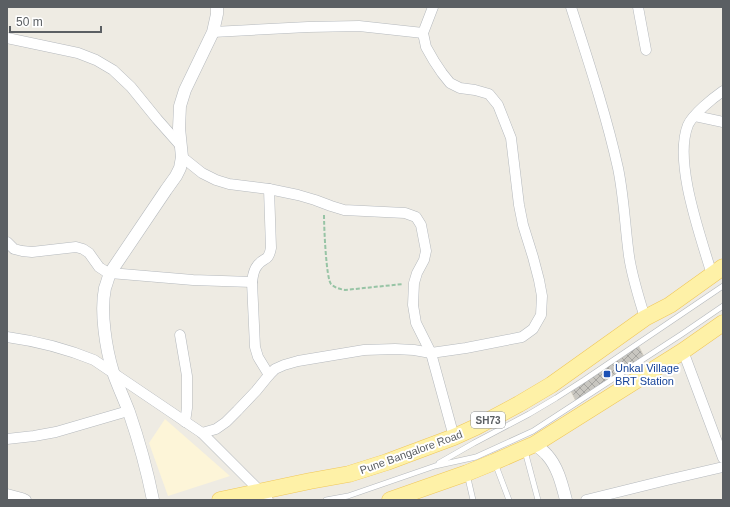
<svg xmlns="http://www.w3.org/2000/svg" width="730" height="507" viewBox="0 0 730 507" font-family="Arial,sans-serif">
<defs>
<pattern id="building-cross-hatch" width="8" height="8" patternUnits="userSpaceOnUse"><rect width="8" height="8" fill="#c8c6c0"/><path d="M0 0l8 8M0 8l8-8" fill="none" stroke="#a5a4a0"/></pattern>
</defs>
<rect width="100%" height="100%" fill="#eeebe3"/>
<path fill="#fdf5d8" d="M165 419 230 476 168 496 149 443Z"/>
<path fill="url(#building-cross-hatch)" stroke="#d2cdc1" d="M638 345 644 357 576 401 571 391Z"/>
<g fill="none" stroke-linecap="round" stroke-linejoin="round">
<defs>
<g id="service">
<path d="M525 451 538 500"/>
<path d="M439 463 474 443 529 414 556 398 584 380 723 286"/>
<path d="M495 463 509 500"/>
<path d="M467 474 473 500"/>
<path d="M326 500 348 496 435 466 476 457 533 431 682 334 723 306"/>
</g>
<g id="minor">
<path d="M571 7C588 60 606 114 618 168 624 197 625 227 629 256 632 277 639 298 645 318"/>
<path d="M638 7 646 50"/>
<path d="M213 32 308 27 359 26 423 33"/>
<path d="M7 38 78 53 96 60 113 70 131 87 157 119 180 145"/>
<path d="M695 116 723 122"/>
<path d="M182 157 202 173 216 180 229 184 269 189 298 195 315 200 331 206 344 210 405 213 416 217 421 225 426 251 424 260 417 273 414 283 413 305 416 323 431 353 454 437"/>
<path d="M7 242 14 249 22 251 32 252 76 247 83 249 89 253 99 267 105 271 110 273 193 280 252 282"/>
<path d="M712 275C701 237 673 162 688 125 693 114 713 98 723 91"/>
<path d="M180 335 187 376V408L185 422"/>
<path d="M7 337C36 341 67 349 94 360L202 433 261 492 268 500"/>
<path d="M683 351 723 458"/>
<path d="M269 375 258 357 255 347 252 282C253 276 253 271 257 266 264 256 268 263 271 248L269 189"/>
<path d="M202 433 216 429 226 422 237 411 256 391 269 375 275 369 284 365 298 361 364 350 395 349 414 350 431 353 466 348 522 337 533 329 541 315 542 296 539 280 533 257 523 225 519 205 511 138 498 105 489 94 475 90 460 88 450 83 442 73 434 61 426 47 423 33 433 7"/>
<path d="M7 439 34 436 56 432 128 411"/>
<path d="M7 494 22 498 26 500"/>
<path d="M586 500 667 480 723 467"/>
</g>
<g id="tertiary">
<path d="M535 444C539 448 544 451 547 455 558 467 562 485 566 500"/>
<path d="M153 500C147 470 139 441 129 412 124 399 118 386 113 372 106 349 100 312 105 288 107 283 108 278 110 273L166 190 176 176 180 168 182 157 179 128 180 106 185 90 213 32 217 14V7"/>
</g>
<g id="primary">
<path d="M220 500 310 481 349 474 387 462 454 437 476 427 519 404 551 385 645 318 670 305 723 267"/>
<path d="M390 500 467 473 494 462 535 444 683 351 723 323"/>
</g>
</defs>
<use href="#service" stroke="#b5b9bd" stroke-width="6"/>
<use href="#minor" stroke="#b5b9bd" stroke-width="11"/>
<use href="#tertiary" stroke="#b5b9bd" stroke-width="13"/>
<use href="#primary" stroke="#f0c75a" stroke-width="17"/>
<path stroke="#97c4a5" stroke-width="2" stroke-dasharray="4 2" stroke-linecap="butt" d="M324 215C324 226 326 278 331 284 335 288 340 289 345 290L403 284"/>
<use href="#service" stroke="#fff" stroke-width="5"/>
<use href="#minor" stroke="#fff" stroke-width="10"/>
<use href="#tertiary" stroke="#fff" stroke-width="12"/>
<use href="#primary" stroke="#fef1a7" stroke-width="16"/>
</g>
<rect fill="#1a4fb4" stroke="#fff" stroke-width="1.5" x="603" y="370" width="8" height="8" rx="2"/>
<g text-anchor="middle" stroke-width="4" stroke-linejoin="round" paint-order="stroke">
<rect fill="#fff" stroke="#8c8f92" stroke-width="1" x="471" y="412" width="34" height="16" rx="3"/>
<g font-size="10" font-weight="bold" fill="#5b5f63">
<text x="488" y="424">SH73</text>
</g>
<g font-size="11" fill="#164399" stroke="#fff" text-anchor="start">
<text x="615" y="372">Unkal Village<tspan x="615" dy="13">BRT Station</tspan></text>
</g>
<g font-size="11" fill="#5b5f63" stroke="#fff">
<text transform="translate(411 452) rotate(-20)" y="4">Pune Bangalore Road</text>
</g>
</g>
<rect width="730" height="507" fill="none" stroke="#5b5f63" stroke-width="16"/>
<path d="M10 26v6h91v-6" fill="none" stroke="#5b5f63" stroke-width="2"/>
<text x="16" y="26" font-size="12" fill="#5b5f63" stroke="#ffffff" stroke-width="3" paint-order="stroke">50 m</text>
</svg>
